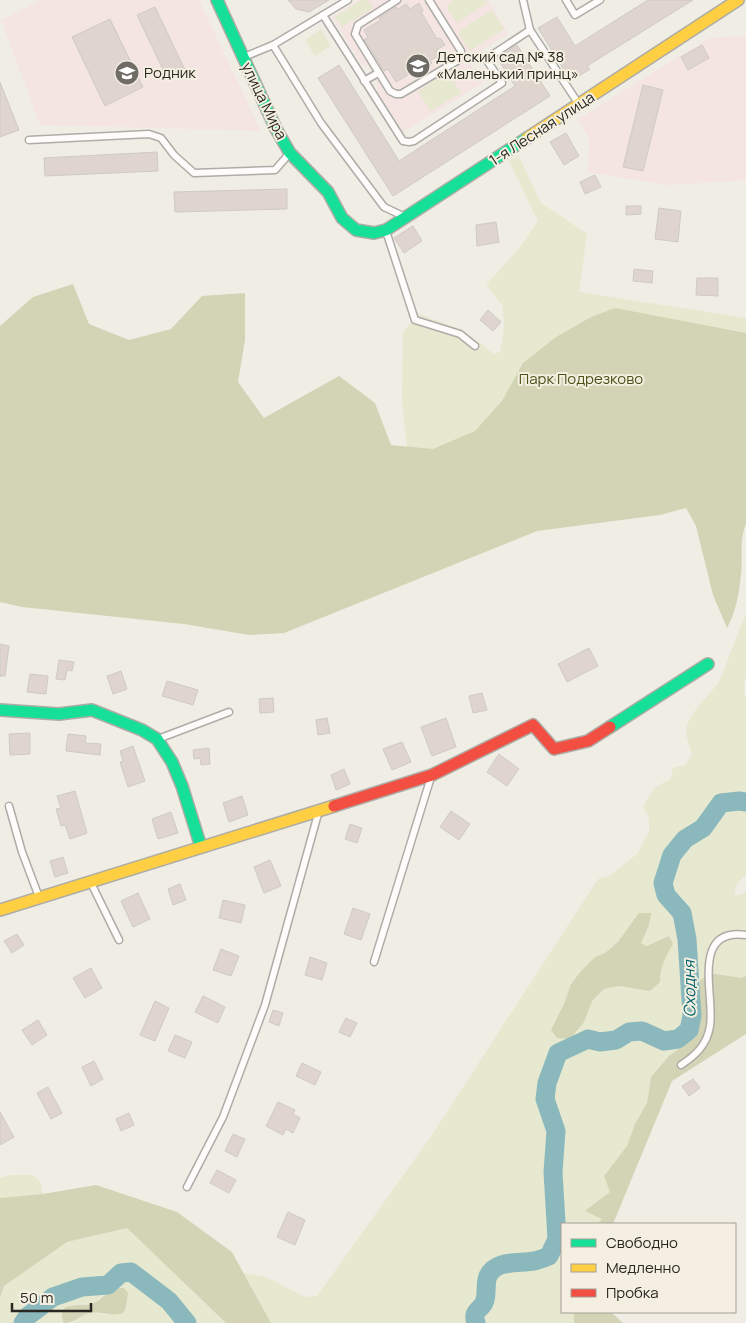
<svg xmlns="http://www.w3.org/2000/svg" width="746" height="1323" viewBox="0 0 746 1323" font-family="Manrope,sans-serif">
<rect width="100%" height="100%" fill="#f0ede5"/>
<g fill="#f5e5e2">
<path d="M41 0H199L261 131 40 125 1 20Z"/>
<path d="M359 0H488L508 34 468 59 483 83 403 132 377 91 378 84 368 66 362 65 332 17Z"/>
<path d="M746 36V179L737 181 667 185 587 172 590 140 578 119 709 38Z"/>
</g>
<g fill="#e6e8cf" fill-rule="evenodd">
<path d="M362 0H368L373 8 342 27 335 17Z"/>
<path d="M455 0H485L487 3 457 23 446 6Z"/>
<path d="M492 10 504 29 470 51 458 32Z"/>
<path d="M321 29 331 46 315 56 305 40Z"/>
<path d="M448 72 461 93 431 111 418 91Z"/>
<path d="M518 155 541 203 587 234 579 292 746 318V446L410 476 402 401 403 332 419 314 463 330 494 354 500 352 504 328 503 306 486 285 522 245 538 221 509 161Z"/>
<path d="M746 613V677L744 684V696L746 694V874L737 884 734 895H740L746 891V976L743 978 709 973 700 981V1022L687 1043 669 1056 651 1077 647 1103 635 1124 627 1146 604 1176 610 1192 586 1211 602 1219 597 1224H562V1312H574V1323H480L477 1315 472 1317 473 1323H271L244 1273 266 1277 305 1297 317 1296 432 1135 598 879 609 876 637 854 649 832V818L643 807C650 793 655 785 670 780L673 768 685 765 692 755C691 748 686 738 686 732 686 715 710 695 719 682ZM649 925 640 943 647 946 669 936 673 944 664 959 660 973 633 989 619 986 604 989 592 1001 564 1004 571 984 581 971 595 957 605 953 618 942Z"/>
<path d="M10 1175H33L41 1183 43 1194 0 1198V1178Z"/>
<path d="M127 1228 226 1323H72L81 1316 93 1312 105 1315 123 1313 128 1300 108 1291 94 1303 70 1305 65 1308 62 1319 64 1323H0V1297L4 1286 67 1242Z"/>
</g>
<g fill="#d2d4b5">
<path d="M73 284 89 324 129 340 171 329 202 296 245 293V340L238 382 264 418 339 376 375 403 391 445 433 449 475 431 502 401 523 363 556 337 591 317 615 308 746 333V524C739 541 743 557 741 575 739 593 736 612 727 628L713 595 696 526 686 508 660 515 537 531 284 633 249 635 184 624 22 607 0 602V326L33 297Z"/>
<path d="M639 913H651L649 925 641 943 647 946 669 936 673 944C665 957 660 967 660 982L650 991 619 986 604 989 592 1001 584 1022 570 1039 557 1038 551 1030 564 1004 571 984 581 971 595 957 605 953 618 942Z"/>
<path d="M709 973 742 978 746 976V1034L672 1081 613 1224H597L602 1219 585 1211 610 1192 604 1176 627 1146 635 1124 647 1103 651 1077 669 1056 687 1043 700 1022V981Z"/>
<path d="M96 1185 177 1212 232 1252 271 1323H226L127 1228 67 1242 4 1286 0 1297V1198L43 1194Z"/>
<path d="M118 1288H124L128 1293 126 1307 123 1313C110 1317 101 1311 90 1313 79 1315 76 1323 64 1323 54 1298 85 1308 94 1303 104 1298 106 1291 118 1288Z"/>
<path d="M574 1312H611L623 1323H574Z"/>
</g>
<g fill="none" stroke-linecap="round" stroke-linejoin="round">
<g stroke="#8bb8bc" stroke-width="19">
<path d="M23 1323 28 1316 53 1297 82 1287 108 1285 121 1273 131 1272 169 1301 187 1323"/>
<path d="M476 1323C471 1309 483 1310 485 1300 487 1293 485 1283 488 1276 496 1259 520 1264 534 1261 539 1260 544 1258 549 1256L557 1239 553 1172 556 1131 545 1099 547 1083 558 1053 588 1039 600 1042 616 1040 629 1032 642 1031 664 1041 678 1039 689 1030 692 1016 687 939 682 913 666 895 663 883 672 855 685 839 703 828 721 803 739 801 746 802"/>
</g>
</g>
<g fill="#e0d4ce" stroke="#cecac6">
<path d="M288 0H329L309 12 296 9Z"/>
<path d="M648 0H693L587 66 590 69 571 81 538 28 557 17 575 46Z"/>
<path d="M419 3 423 11 421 12 437 39 440 38 445 45 436 50 439 55 430 61 432 63 414 74 413 72 396 82 388 69 384 71 368 45 364 40 368 37 364 30 381 20 379 18 396 7 398 9 406 4 410 9Z"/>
<path d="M155 7 186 72 168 80 137 15Z"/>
<path d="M110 19 143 87 105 106 72 37Z"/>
<path d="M517 45 550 96 393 196 318 78 339 65 399 161 515 86 497 58Z"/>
<path d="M702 45 709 58 688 70 681 57Z"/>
<path d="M0 82 19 130 0 137Z"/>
<path d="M643 85 663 90 643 171 623 167Z"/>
<path d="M566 133 579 156 564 165 550 142Z"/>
<path d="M157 152 158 171 45 176 44 158Z"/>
<path d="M595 175 601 187 585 194 580 182Z"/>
<path d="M287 189V209L175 212 174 192Z"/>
<path d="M626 206H641V214L626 215Z"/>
<path d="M659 208 681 211 678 242 655 239Z"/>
<path d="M496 222 499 242 477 246 476 225Z"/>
<path d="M413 226 422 241 404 253 394 238Z"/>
<path d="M634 269 653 271 652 283 633 281Z"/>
<path d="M697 278H718V296L696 295Z"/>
<path d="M488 310 501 322 493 331 480 320Z"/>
<path d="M0 644 9 646 5 676H0Z"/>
<path d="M589 648 598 666 567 682 558 664Z"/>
<path d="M59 660 74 662 72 671 67 670 65 680 56 679Z"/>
<path d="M121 671 127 689 113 694 107 676Z"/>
<path d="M30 674 48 676 46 694 27 692Z"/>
<path d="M167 681 198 690 193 705 162 696Z"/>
<path d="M482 693 487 710 473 713 469 696Z"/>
<path d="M273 698 274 712 260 713 259 699Z"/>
<path d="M327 718 330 733 318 735 316 720Z"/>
<path d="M446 718 456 747 432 756 421 727Z"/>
<path d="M30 733V754L10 755 9 734Z"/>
<path d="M68 734 86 736 85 743 101 744 100 755 66 751Z"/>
<path d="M402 742 411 762 392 770 383 749Z"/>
<path d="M133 746 145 781 128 787 120 762 123 761 120 751Z"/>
<path d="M209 748 210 764 201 765 200 758 194 759 193 750Z"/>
<path d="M499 754 519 769 507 786 487 772Z"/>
<path d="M344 769 350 784 336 790 331 775Z"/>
<path d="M75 791 87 833 70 839 65 825 61 826 56 809 61 808 57 796Z"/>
<path d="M242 796 248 815 229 822 223 803Z"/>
<path d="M451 811 470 824 459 840 440 827Z"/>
<path d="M171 812 178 833 158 839 152 819Z"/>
<path d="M350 824 362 828 357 843 345 839Z"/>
<path d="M63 857 68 873 55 877 50 861Z"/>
<path d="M270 860 281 886 264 893 254 867Z"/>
<path d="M180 884 186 900 173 905 168 889Z"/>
<path d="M138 893 150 919 133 927 121 901Z"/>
<path d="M223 900 245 905 241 923 219 918Z"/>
<path d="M353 908 370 914 361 940 344 934Z"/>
<path d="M17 934 24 945 12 953 4 941Z"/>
<path d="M221 949 239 956 231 976 213 970Z"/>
<path d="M310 957 327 963 322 980 305 975Z"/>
<path d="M91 968 102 988 85 998 73 978Z"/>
<path d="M203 996 225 1007 218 1023 195 1012Z"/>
<path d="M155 1001 169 1008 155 1041 140 1035Z"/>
<path d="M273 1010 283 1013 279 1026 269 1022Z"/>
<path d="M346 1018 357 1023 350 1037 339 1032Z"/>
<path d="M38 1020 47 1035 32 1045 22 1030Z"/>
<path d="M175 1035 192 1042 185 1058 168 1051Z"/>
<path d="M94 1061 103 1079 91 1086 82 1067Z"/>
<path d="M302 1063 321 1072 315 1085 296 1076Z"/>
<path d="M693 1079 700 1088 689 1096 682 1086Z"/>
<path d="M48 1087 62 1113 51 1119 37 1093Z"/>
<path d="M278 1102 295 1110 293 1114 300 1118 293 1133 286 1129 283 1135 266 1126Z"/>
<path d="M0 1112 14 1137 0 1145Z"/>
<path d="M129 1113 134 1125 121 1131 116 1119Z"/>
<path d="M233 1134 245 1139 237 1157 225 1151Z"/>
<path d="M217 1170 236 1180 229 1193 210 1183Z"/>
<path d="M288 1212 305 1220 295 1245 277 1237Z"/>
</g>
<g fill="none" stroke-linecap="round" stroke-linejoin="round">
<defs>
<g id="lane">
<path d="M397 0 358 25 355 34 390 91 396 94H401L457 61 461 55V51L429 0"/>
<path d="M523 0 530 30"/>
<path d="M566 0 575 15 600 0"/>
<path d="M323 15 403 141 409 142 414 141 502 83 486 59 530 30 578 103"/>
<path d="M273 45 321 123 384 207 403 216"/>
<path d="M244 57 273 45 348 0"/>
<path d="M364 81 378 73"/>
<path d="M29 140 149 134 161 138 174 155 194 173 275 170 289 154"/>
<path d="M386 231 415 320 460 334 475 346"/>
<path d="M158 739 229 712"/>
<path d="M9 806 22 852 39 897"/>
<path d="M91 883 119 940"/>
<path d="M374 962 431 777"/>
<path d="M681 1065C696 1055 707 1045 710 1026 715 996 690 927 746 935"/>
<path d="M187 1187 223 1117 265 1005 318 814"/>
</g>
<g id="fast">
<path d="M217 0 276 129 290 153 328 192 342 218 356 230 374 233 386 230 527 138"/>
<path d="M0 710 59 714 92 710 142 730 157 739 172 762 182 786 201 847"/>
<path d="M610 727 708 664"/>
</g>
<g id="slow">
<path d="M527 138 738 0"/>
<path d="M0 910 334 806"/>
</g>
<path id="jam" d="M334 806 432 775 533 725 554 749 588 741 610 727"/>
</defs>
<use href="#lane" stroke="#adaca6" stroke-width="9"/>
<use href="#fast" stroke="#adaca6" stroke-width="14"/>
<use href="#slow" stroke="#adaca6" stroke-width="14"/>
<use href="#jam" stroke="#adaca6" stroke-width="14"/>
<use href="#lane" stroke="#fdfcfb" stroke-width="6"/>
<use href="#fast" stroke="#16e098" stroke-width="11"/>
<use href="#slow" stroke="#ffcf43" stroke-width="11"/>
<use href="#jam" stroke="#f24e42" stroke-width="11"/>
</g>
<defs>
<symbol id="school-disc" viewBox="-11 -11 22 22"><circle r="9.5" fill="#6f6c66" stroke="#f4efe1"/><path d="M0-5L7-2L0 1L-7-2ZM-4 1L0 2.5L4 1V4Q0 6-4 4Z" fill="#fff"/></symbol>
</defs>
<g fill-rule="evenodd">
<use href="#school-disc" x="404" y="52" width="28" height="28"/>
<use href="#school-disc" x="113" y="59" width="28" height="28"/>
</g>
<g text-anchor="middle" stroke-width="4" stroke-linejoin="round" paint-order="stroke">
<g font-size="15" fill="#292721" stroke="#f4efe1" text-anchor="start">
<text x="436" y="62">Детский сад № 38<tspan x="436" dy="17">«Маленький принц»</tspan></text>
<text x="144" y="78">Родник</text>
</g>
<g font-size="15" fill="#292721" stroke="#f4efe1">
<text transform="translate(264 101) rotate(64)" y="5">улица Мира</text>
<text transform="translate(542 129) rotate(-33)" y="5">1-я Лесная улица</text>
</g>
<g font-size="15" fill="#4c5119" stroke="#f4efe1">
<text x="581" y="384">Парк Подрезково</text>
</g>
<g font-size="16" font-style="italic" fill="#03646e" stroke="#f4efe1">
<text transform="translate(689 989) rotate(-91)" y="6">Сходня</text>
</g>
</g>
<rect x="561" y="1223" width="175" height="90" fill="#f4efe1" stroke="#a39f94"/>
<rect x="571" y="1239" width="25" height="8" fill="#16e098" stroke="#a39f94"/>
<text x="606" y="1248" font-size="15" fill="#292721">Свободно</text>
<rect x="571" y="1264" width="25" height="8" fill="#ffcf43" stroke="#a39f94"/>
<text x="606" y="1273" font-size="15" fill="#292721">Медленно</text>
<rect x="571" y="1289" width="25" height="8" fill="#f24e42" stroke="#a39f94"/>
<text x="606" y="1298" font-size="15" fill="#292721">Пробка</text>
<path d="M12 1303v8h79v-8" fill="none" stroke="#292721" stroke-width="2.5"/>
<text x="20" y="1303" font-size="15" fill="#292721" stroke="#f4efe1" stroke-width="4" paint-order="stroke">50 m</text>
</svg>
